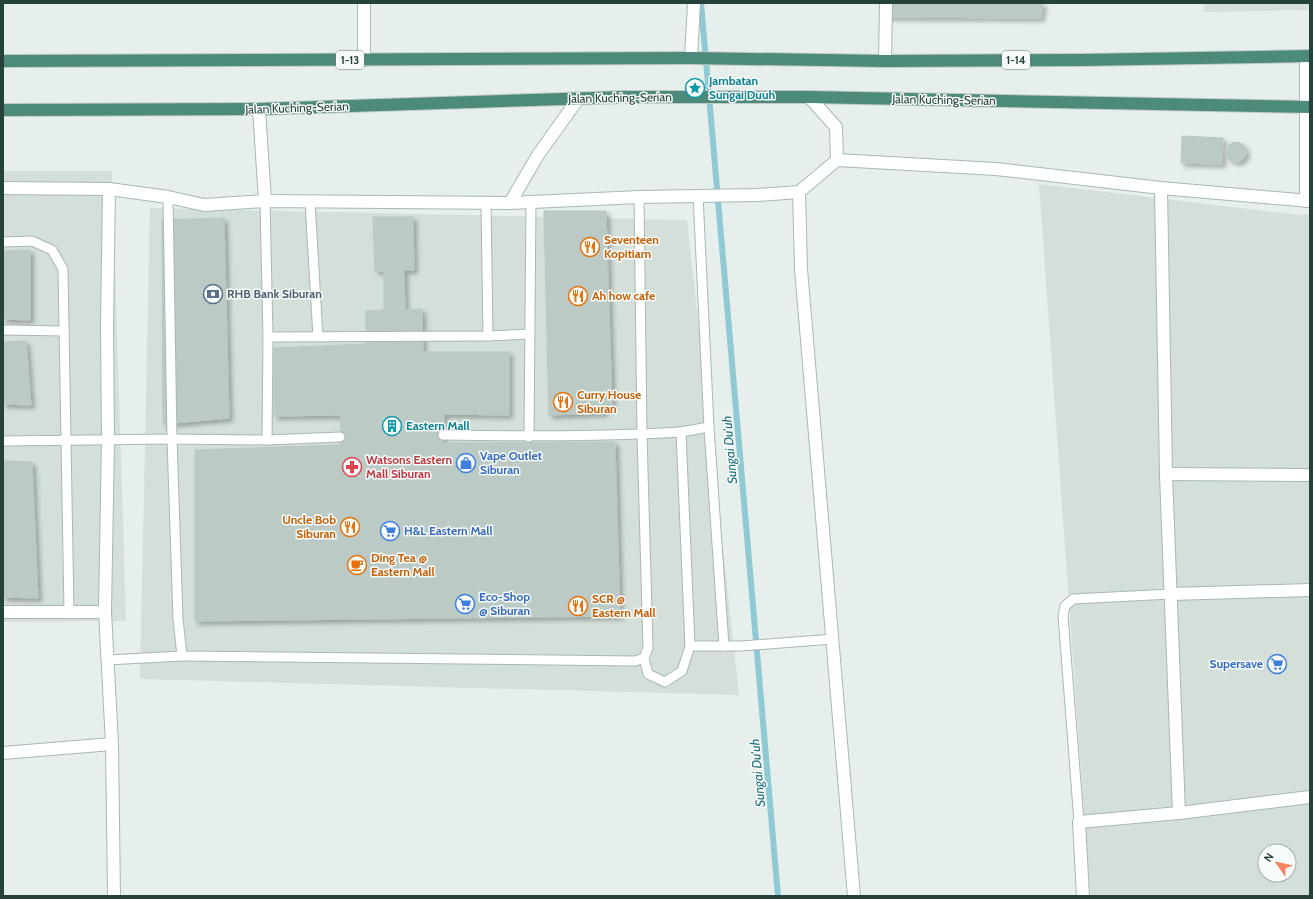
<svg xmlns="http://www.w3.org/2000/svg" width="1313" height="899" viewBox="0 0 1313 899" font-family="Cabin,sans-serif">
<defs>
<filter id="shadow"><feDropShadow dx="3.5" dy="3.5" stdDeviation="2" flood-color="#0004"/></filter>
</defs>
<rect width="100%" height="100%" fill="#e6efeb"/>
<g fill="#d4dfda" fill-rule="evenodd">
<path d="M1204 3H1310V10L1204 12Z"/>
<path d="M3 171H112L126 621 3 622Z"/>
<path d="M1039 184 1300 215 1310 214V896H1090ZM1265 851H1289V875H1265Z"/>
<path d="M150 208 687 220 739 695 140 679Z"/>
</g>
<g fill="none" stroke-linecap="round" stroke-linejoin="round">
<path stroke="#8ec9d4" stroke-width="6" d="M701 3 778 896"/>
</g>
<g fill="#bbcac4" stroke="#b8c9c2" filter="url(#shadow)">
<path d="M886 3H1043L1041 18 886 17Z"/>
<path d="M1182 136 1223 138 1222 164 1181 163Z"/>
<circle cx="1236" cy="152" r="10"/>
<path d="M544 211H606L612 405 603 413 549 415Z"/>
<path d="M373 217H413L414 270H404L405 310 422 309 423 352H509V415L444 414 443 443 615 442 620 616 195 621V450L340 445 341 415 274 416V348L366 344V311L384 310V271H375Z"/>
<path d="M224 218 229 418 163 424 162 220Z"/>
<path d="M30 250V320L3 319V251Z"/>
<path d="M26 341 31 405 3 404V342Z"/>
<path d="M3 461 32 462 38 598 3 597Z"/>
</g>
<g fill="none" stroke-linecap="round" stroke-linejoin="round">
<defs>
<g id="service">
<path d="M698 195 709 427 681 432 690 646H741L833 639"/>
<path d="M265 201 268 337 267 440"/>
<path d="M310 202 318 337"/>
<path d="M486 203 488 336"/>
<path d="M3 242 32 241 52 250 63 269 69 612"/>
<path d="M3 330 64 331"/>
<path d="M268 337 488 336 530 334"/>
<path d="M709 427 724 646"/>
<path d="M443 435C522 436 602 437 681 432"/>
<path d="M340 437 267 440 172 439 178 619 182 656 635 661 644 658 648 648 642 434 639 197"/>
<path d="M529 437 531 201"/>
<path d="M3 441 172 439 168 197"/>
<path d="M644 658 648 674 665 682 682 671 690 646"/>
<path d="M107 660 182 656"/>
<path d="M1079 822 1063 616 1065 606 1073 599 1171 594"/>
</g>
<g id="minor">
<path d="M691 58 694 3"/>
<path d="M364 60V3"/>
<path d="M885 61 886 3"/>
<path d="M809 97 836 127 837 160"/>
<path d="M259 109 265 201"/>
<path d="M3 188 109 189 168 197 204 205 265 201 510 203 639 197 757 195 799 192 837 160 996 169 1161 188 1310 201"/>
<path d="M1161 188 1166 474 1179 813 1310 797"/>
<path d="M109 189 107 326 108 439 105 612 112 744 114 896"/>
<path d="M799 192 801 269 854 896"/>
<path d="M1306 201V56"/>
<path d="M510 203 538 155 578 99"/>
<path d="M1166 474 1310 475"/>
<path d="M1171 594 1310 590"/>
<path d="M3 612H105"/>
<path d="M3 753 112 744"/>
<path d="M1083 896 1079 822 1179 813"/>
</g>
<g id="trunk">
<path d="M3 61 691 58 885 61 1081 60 1310 56"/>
<path d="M3 110 259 109 626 97H809L1310 107"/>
</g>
</defs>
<use href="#service" stroke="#a8b8b2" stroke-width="11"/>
<use href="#minor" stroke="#a8b8b2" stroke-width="14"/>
<use href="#trunk" stroke="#c2cac8" stroke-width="14"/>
<use href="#service" stroke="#fff" stroke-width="9"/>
<use href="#minor" stroke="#fff" stroke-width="12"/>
<use href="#trunk" stroke="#4c8a7c" stroke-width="12"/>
</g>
<defs>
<symbol id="sight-ring" viewBox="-11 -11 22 22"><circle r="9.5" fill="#f7fbf9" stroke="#0f9aa8" stroke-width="1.5"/><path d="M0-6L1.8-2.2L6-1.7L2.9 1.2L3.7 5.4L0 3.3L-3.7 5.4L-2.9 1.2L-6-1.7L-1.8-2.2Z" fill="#0f9aa8"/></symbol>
<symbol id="restaurant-ring" viewBox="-11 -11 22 22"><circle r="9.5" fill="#f7fbf9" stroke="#e8710a" stroke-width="1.5"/><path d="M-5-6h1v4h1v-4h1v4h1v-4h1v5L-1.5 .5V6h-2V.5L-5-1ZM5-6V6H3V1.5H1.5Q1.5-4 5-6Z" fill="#e8710a"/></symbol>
<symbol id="bank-ring" viewBox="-11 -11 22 22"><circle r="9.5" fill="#f7fbf9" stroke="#5c6f8a" stroke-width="1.5"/><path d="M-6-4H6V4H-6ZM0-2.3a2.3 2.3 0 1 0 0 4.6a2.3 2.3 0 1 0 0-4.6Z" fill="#5c6f8a"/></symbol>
<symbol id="building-ring" viewBox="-11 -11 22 22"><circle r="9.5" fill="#f7fbf9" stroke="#0f9aa8" stroke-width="1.5"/><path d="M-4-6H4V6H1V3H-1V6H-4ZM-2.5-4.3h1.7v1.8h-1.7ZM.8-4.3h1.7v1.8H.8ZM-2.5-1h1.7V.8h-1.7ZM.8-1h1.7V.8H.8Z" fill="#0f9aa8"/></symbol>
<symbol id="shop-ring" viewBox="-11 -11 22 22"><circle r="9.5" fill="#f7fbf9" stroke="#3f7fe0" stroke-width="1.5"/><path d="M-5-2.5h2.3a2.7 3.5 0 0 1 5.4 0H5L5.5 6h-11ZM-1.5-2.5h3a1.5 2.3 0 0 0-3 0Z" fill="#3f7fe0"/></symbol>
<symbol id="pharmacy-ring" viewBox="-11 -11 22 22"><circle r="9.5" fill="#f7fbf9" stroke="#e0444e" stroke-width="1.5"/><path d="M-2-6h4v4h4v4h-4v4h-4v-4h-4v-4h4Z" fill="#e0444e"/></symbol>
<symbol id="supermarket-ring" viewBox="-11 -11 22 22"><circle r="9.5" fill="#f7fbf9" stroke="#3f7fe0" stroke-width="1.5"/><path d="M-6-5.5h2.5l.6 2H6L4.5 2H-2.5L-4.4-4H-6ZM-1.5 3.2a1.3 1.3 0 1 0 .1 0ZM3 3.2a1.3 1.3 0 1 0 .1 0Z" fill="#3f7fe0"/></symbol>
<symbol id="cafe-ring" viewBox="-11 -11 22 22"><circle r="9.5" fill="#f7fbf9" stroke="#e8710a" stroke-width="1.5"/><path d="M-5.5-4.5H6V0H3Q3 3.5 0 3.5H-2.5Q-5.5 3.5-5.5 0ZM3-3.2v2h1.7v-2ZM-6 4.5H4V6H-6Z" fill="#e8710a"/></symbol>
</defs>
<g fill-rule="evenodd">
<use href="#sight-ring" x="684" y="77" width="22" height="22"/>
<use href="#restaurant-ring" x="579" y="236" width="22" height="22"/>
<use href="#bank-ring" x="202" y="283" width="22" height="22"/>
<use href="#restaurant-ring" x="567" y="285" width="22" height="22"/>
<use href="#restaurant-ring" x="552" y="391" width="22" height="22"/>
<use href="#building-ring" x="381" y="415" width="22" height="22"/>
<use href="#shop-ring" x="455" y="452" width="22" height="22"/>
<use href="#pharmacy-ring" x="341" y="456" width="22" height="22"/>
<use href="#restaurant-ring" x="339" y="516" width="22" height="22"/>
<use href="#supermarket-ring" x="379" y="520" width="22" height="22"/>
<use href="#cafe-ring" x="346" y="554" width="22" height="22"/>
<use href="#supermarket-ring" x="454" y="593" width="22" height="22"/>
<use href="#restaurant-ring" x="567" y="595" width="22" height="22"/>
<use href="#supermarket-ring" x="1266" y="653" width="22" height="22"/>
</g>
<g text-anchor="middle" stroke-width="3" stroke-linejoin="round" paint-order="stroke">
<g fill="#f7fbf9" stroke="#637a73" stroke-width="1">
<rect x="336" y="51" width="28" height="18" rx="3"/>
<rect x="1002" y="51" width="28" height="18" rx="3"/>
</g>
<g font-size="11" font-weight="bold" fill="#24423a">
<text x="350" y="64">1-13</text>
<text x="1016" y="64">1-14</text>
</g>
<g font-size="12" font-weight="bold" fill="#0d838f" stroke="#f7fbf9" text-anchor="start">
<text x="709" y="85">Jambatan<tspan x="709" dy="14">Sungai Duuh</tspan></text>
<text x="406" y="430">Eastern Mall</text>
</g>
<g font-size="12" fill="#24423a" stroke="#f7fbf9">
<text transform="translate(620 98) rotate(-1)" y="4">Jalan Kuching-Serian</text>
<text transform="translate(944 100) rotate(1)" y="4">Jalan Kuching-Serian</text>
<text transform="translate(297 108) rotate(-2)" y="4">Jalan Kuching-Serian</text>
</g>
<g font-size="12" font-weight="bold" fill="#c56008" stroke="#f7fbf9" text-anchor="start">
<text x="604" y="244">Seventeen<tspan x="604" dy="14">Kopitiam</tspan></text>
<text x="592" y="300">Ah how cafe</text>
<text x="577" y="399">Curry House<tspan x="577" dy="14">Siburan</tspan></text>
<text x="336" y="524" text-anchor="end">Uncle Bob<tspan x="336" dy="14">Siburan</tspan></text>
<text x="371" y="562">Ding Tea @<tspan x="371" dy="14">Eastern Mall</tspan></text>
<text x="592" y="603">SCR @<tspan x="592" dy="14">Eastern Mall</tspan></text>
</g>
<g font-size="12" font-weight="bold" fill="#4e5e75" stroke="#f7fbf9" text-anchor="start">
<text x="227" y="298">RHB Bank Siburan</text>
</g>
<g font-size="12" font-weight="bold" fill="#366cbe" stroke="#f7fbf9" text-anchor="start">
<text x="480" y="460">Vape Outlet<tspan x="480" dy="14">Siburan</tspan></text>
<text x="404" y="535">H&amp;L Eastern Mall</text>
<text x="479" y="601">Eco-Shop<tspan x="479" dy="14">@ Siburan</tspan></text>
<text x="1263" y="668" text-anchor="end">Supersave</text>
</g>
<g font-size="12" font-weight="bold" fill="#be3a42" stroke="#f7fbf9" text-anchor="start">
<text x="366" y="464">Watsons Eastern<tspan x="366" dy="14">Mall Siburan</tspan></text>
</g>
<g font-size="13" font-style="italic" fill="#1c6f80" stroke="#f7fbf9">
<text transform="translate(729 450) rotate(-95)" y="5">Sungai Du'uh</text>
<text transform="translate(757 773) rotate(-95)" y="5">Sungai Du'uh</text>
</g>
</g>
<rect width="1313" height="899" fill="none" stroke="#24423a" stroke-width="8"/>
<g transform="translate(1277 863) rotate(304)"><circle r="19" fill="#f7fbf9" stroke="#a3b1ad"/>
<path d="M0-3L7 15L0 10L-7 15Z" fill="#f4845f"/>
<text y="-6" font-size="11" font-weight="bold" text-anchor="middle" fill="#24423a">N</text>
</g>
</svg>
